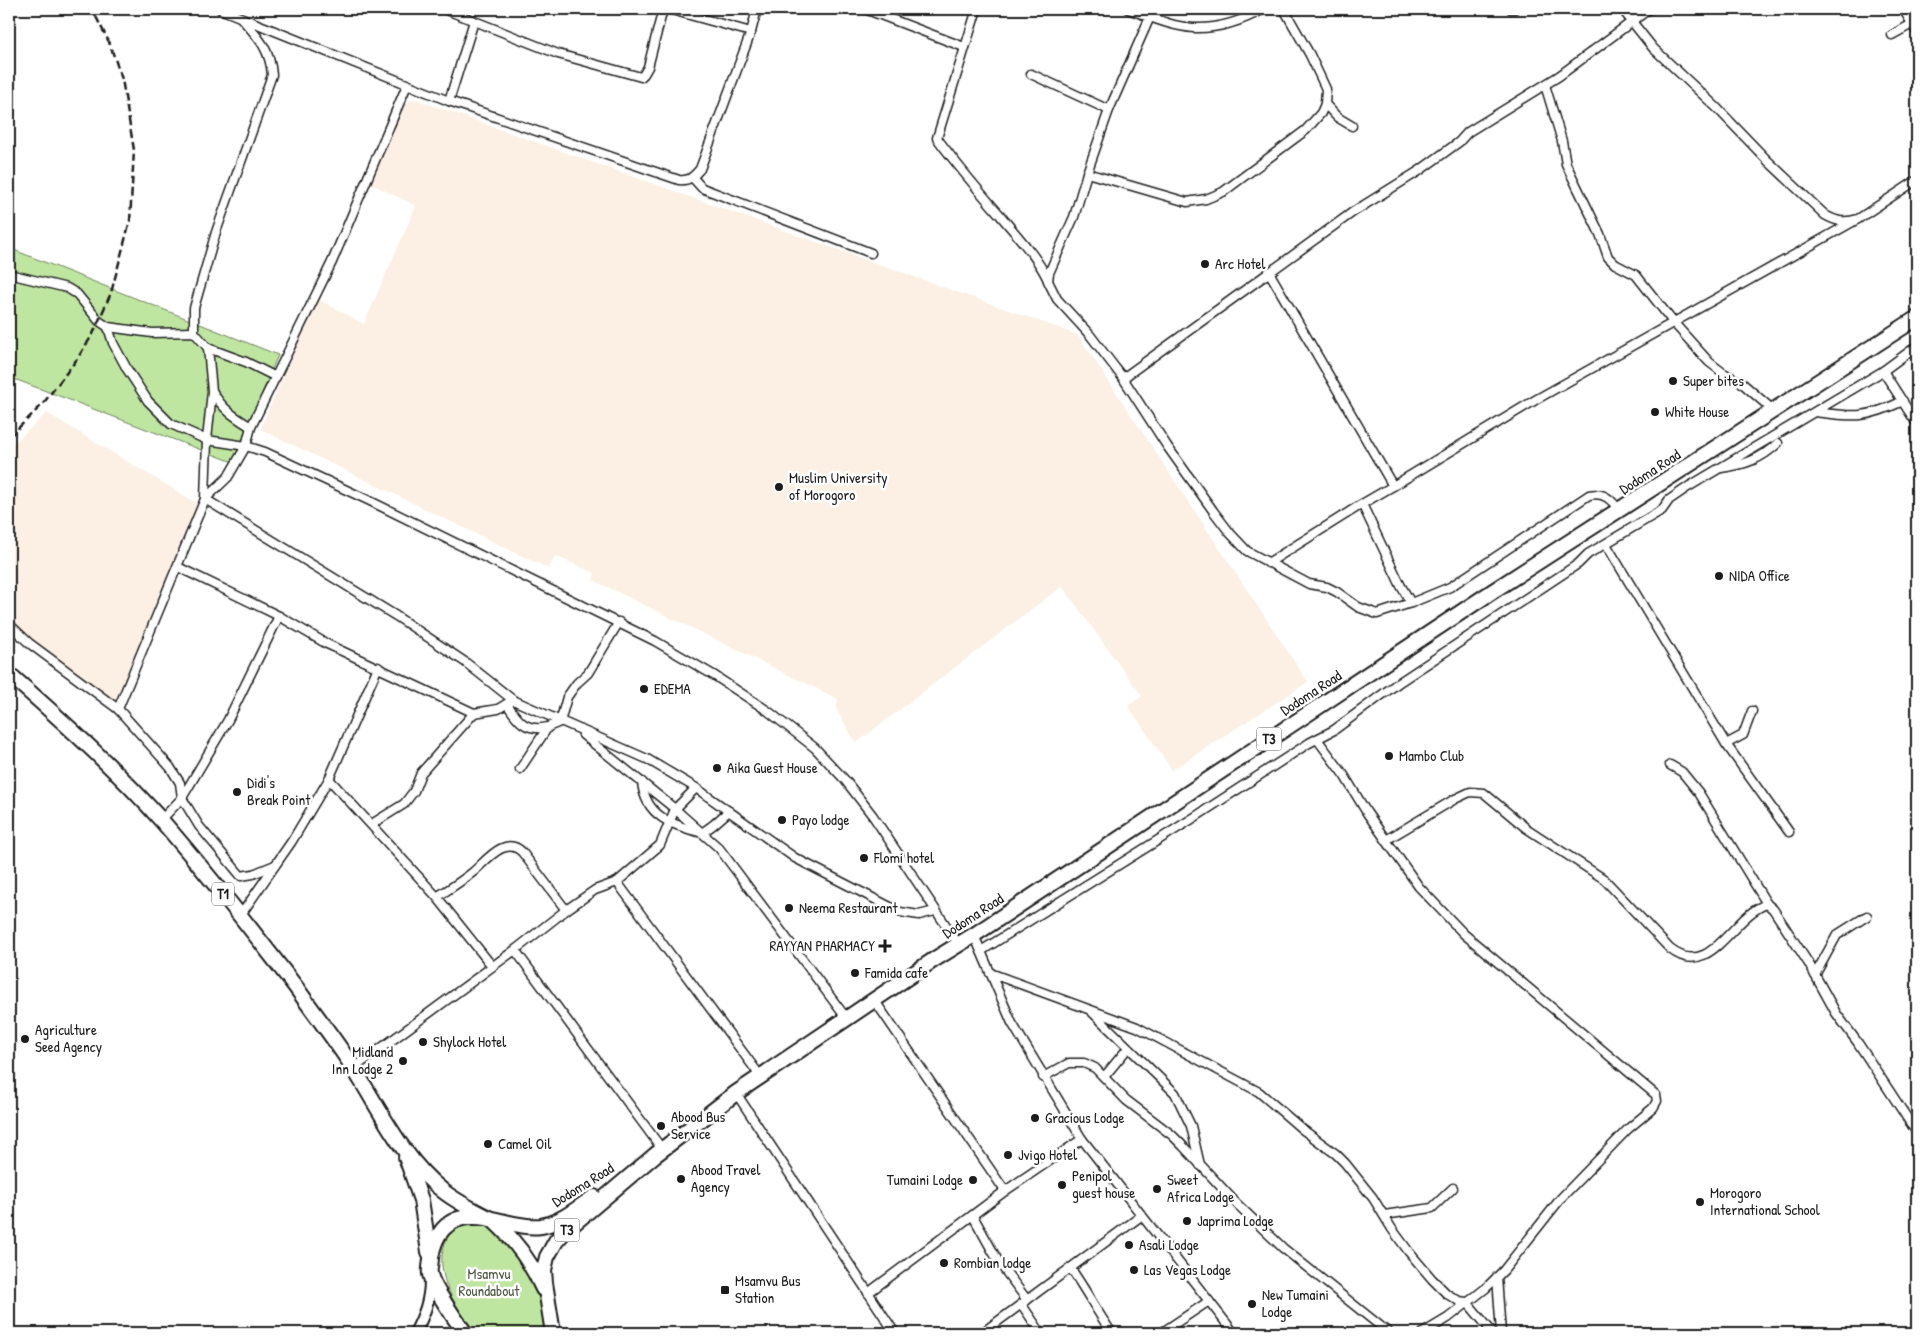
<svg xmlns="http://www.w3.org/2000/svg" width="1926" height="1342" viewBox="0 0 1926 1342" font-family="'Patrick Hand',sans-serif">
<rect width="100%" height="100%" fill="#fff"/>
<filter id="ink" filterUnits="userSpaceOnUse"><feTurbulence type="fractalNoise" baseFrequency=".02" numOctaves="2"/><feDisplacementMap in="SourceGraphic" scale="10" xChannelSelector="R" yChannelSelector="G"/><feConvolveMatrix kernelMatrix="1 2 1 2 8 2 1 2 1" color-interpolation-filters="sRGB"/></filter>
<g filter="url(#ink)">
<g fill="#fbf0e3">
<path d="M415 99 1078 335 1308 682 1172 770 1128 706 1142 696 1062 586 856 743 836 709 838 699 593 580 595 573 555 556 549 569 260 429 318 299 364 324 416 206 370 183 404 105 409 101Z"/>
<path d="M47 413 198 504 114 706 9 634V448Z"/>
</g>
<g fill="#bfe6a1" stroke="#6e815e">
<path d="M9 248 278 355 233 462 9 377Z"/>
<path d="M470 1223C481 1224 490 1226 499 1233 520 1251 552 1306 543 1333H477C457 1311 433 1274 445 1243 450 1230 457 1225 470 1223Z"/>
</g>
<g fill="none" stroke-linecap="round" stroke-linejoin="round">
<defs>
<g id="street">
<path d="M220 9 449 101 679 180C690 181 693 177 700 169L751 32 757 9"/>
<path d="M444 9 558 54 641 77 644 74 648 67 663 9"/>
<path d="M668 9 751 32"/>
<path d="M865 9 964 47"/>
<path d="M977 9 937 138C957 165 978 190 1000 215 1017 236 1036 255 1048 280"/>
<path d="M1128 9C1148 16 1172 27 1194 28 1218 29 1244 20 1264 9"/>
<path d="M1511 9H1514"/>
<path d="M1622 9 1653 48 1717 108 1768 161 1825 215C1837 222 1845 223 1858 219L1917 180"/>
<path d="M1903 9 1917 32"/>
<path d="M1892 35 1912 24"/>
<path d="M1031 74 1109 110"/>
<path d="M1545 85 1562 141 1566 164 1600 234 1608 257 1615 264 1636 275 1673 322 1709 362 1722 372 1742 383 1774 411"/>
<path d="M449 101 474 21"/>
<path d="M1325 104 1337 117 1352 126"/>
<path d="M1087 173 1187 202 1206 199 1223 192 1306 130 1321 113 1325 104 1326 89 1310 55 1284 9"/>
<path d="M693 178 702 188 871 253"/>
<path d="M1269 272 1393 486 1362 504 1401 586 1411 603"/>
<path d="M9 274 67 288 77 294 99 321 108 327 152 333 194 332 208 348 246 362 276 377"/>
<path d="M108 327 113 343 127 369 148 401 171 424 207 440 246 446 265 452 370 501 655 641 715 676 768 711 815 748 845 780 873 816 959 945"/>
<path d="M194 332V308L216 232 272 75C270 49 259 38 242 19"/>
<path d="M208 348 212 391 207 440 205 499 396 616 465 662 513 700 647 759 696 788 795 858 900 912 919 915 935 911"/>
<path d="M1883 371 1917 424"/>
<path d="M1123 378 1090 335 1057 299 1048 281 1049 273 1074 217 1087 173 1109 110 1150 17"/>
<path d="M213 392C222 409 235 417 251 427"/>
<path d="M1815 412C1855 417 1865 419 1903 401"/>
<path d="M1721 468C1745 465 1761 459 1778 443"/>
<path d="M1393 486 1537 399 1858 219"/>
<path d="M1620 511C1611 499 1604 492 1589 495L1450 587 1411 603 1377 614 1358 607 1337 592 1327 587 1309 584 1247 551 1230 533 1214 512 1167 446 1123 378 1353 212 1419 171 1459 142 1468 132 1559 76 1649 9"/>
<path d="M1606 544 1726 744"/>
<path d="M1268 563 1362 504"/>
<path d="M178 567 279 616 327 644 474 713"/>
<path d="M9 624 29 643 118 709"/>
<path d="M507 704C518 721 526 732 548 727"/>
<path d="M1752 711 1743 735 1726 744 1789 832"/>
<path d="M583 735 675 809 719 848 847 1019"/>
<path d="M1317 739 1344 775 1367 813 1419 887 1464 934 1656 1095 1657 1101 1653 1108 1628 1129 1562 1197 1504 1270 1486 1288 1448 1318 1423 1333"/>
<path d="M1670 765 1682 772 1699 793 1767 904"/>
<path d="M520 769 548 727 560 722 567 697 577 683 588 673 619 622"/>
<path d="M329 779 437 897 492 966"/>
<path d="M642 782C645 817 673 825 702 833L713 825 729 811"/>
<path d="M161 820 182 798 180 783 170 767 118 709 205 499 228 477 246 446 251 427 332 262 407 85"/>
<path d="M372 824 404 804 414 791 421 773 474 713 498 709 513 700"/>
<path d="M1386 840 1455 799 1470 792 1484 793 1526 828 1604 879 1670 949C1711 981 1732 915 1767 904L1773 909 1809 964 1836 1013 1858 1043 1917 1133"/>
<path d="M275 865 253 874 241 876 199 826 182 798 228 720 279 616"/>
<path d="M617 882 761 1077"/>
<path d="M437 897C449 889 462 881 473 872 486 861 505 835 522 852L566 910"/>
<path d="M240 916 292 841 329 779 378 667"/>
<path d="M974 935 1012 1023 1082 1139 1234 1333"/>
<path d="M515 950 662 1149"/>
<path d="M981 951 1195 817 1309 743 1334 730 1398 683 1578 564 1588 554 1662 510 1669 500 1688 487 1883 371 1917 346"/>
<path d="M990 973 1137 1027 1259 1092 1302 1129 1336 1154 1345 1163 1373 1198 1392 1229 1409 1252 1432 1279 1447 1294 1459 1301 1467 1302 1493 1333"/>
<path d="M1815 975 1837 935 1867 916"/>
<path d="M875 1001 1005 1191"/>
<path d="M1091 1011 1175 1093 1191 1126 1200 1165"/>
<path d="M354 1068 515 950 566 910 595 890 617 882 660 845 675 809 696 788"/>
<path d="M1043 1077 1069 1063H1084L1095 1068 1126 1100 1172 1135 1183 1146 1237 1204 1283 1248 1389 1333"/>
<path d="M1104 1077 1128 1048"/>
<path d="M736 1093 895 1333"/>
<path d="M1384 1215 1432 1208 1453 1188"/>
<path d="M973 1216 998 1261 1027 1300"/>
<path d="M1071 1269C1086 1290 1097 1312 1112 1333"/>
<path d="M1497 1277 1501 1333"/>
<path d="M868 1293 1005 1191 1082 1139"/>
<path d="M1022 1305 1041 1333"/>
<path d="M982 1333 1141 1216"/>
<path d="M1161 1333 1209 1301"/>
</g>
<path id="secondary" d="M415 1333C424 1315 430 1301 430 1280"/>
<g id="highway">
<path d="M9 674C62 720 115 768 162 821 208 874 252 930 295 986 315 1014 336 1041 354 1069 381 1111 403 1160 443 1191 457 1202 473 1210 489 1218"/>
<path d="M406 1157 421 1200 429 1252"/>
<path d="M493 1220C515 1240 531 1262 543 1289"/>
<path d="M465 1333C457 1322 432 1286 430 1274 429 1269 431 1263 431 1258 434 1235 447 1217 472 1217 495 1216 518 1229 541 1226 560 1223 578 1208 594 1197"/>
<path d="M553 1333 545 1283 544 1270 547 1257 556 1241 564 1232 655 1155 736 1093 935 959 974 935 1493 591 1917 318"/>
</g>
</defs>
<use href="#street" stroke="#1c1c1c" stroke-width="11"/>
<use href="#secondary" stroke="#1c1c1c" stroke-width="14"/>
<use href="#highway" stroke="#1c1c1c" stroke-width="18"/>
<use href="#street" stroke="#fff" stroke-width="8"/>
<use href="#secondary" stroke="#fff" stroke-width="10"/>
<use href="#highway" stroke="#fff" stroke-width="14"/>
<path stroke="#1c1c1c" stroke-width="2.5" stroke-dasharray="8 4" stroke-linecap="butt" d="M9 437 42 405 77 359 93 334 111 293 130 221 134 150 122 79 109 42 92 9"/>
</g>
</g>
<g fill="#1c1c1c" stroke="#fff" stroke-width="2">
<circle cx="1205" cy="264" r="5"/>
<circle cx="1673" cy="381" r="5"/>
<circle cx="1655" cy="412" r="5"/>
<circle cx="779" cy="487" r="5"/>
<circle cx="1719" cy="576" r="5"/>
<circle cx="644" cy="689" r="5"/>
<circle cx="1389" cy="756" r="5"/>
<circle cx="717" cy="768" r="5"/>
<circle cx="237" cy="792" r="5"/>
<circle cx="782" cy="820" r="5"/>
<circle cx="864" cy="858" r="5"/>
<circle cx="789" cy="908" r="5"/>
<path d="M882.5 938.5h5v5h5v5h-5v5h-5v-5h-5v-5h5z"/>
<circle cx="855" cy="973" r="5"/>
<circle cx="25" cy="1039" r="5"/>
<circle cx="423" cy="1042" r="5"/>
<circle cx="403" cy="1061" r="5"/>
<circle cx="1035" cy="1118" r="5"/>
<circle cx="661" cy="1126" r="5"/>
<circle cx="488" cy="1144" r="5"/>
<circle cx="1008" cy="1155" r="5"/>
<circle cx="681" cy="1179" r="5"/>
<circle cx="973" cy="1180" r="5"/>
<circle cx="1062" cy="1185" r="5"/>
<circle cx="1157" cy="1189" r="5"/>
<circle cx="1700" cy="1202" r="5"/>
<circle cx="1187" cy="1221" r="5"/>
<circle cx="1129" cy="1245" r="5"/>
<circle cx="944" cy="1263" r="5"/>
<circle cx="1134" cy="1270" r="5"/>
<rect x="720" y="1285" width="10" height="10" rx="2.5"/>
<circle cx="1252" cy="1304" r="5"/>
</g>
<g text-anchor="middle" stroke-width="5" stroke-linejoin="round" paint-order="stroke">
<g fill="#fff" stroke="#606060" stroke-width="1">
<rect x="1256.5" y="727.5" width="25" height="23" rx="4"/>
<rect x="212" y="882.5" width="22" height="23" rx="4"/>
<rect x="554.5" y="1218.5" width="25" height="23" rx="4"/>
</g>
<g font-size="14" font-weight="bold" fill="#1c1c1c">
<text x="1269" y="744">T3</text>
<text x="223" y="899">T1</text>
<text x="567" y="1235">T3</text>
</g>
<g font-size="15" fill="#1c1c1c" stroke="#fff" text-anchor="start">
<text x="1215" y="269">Arc Hotel</text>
<text x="1683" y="386">Super bites</text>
<text x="1665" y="417">White House</text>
<text x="789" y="483">Muslim University<tspan x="789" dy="17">of Morogoro</tspan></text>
<text x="1729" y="581">NIDA Office</text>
<text x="654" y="694">EDEMA</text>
<text x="1399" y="761">Mambo Club</text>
<text x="727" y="773">Aika Guest House</text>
<text x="247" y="788">Didi's<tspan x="247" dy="17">Break Point</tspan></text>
<text x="792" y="825">Payo lodge</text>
<text x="874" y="863">Flomi hotel</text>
<text x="799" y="913">Neema Restaurant</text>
<text x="875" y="951" text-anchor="end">RAYYAN PHARMACY</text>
<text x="865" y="978">Famida cafe</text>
<text x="35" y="1035">Agriculture<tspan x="35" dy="17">Seed Agency</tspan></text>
<text x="433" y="1047">Shylock Hotel</text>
<text x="393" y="1057" text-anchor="end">Midland<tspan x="393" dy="17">Inn Lodge 2</tspan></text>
<text x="671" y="1122">Abood Bus<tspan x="671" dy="17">Service</tspan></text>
<text x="1045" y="1123">Gracious Lodge</text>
<text x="498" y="1149">Camel Oil</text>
<text x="1018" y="1160">Jvigo Hotel</text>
<text x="691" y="1175">Abood Travel<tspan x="691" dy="17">Agency</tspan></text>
<text x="1072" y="1181">Penipol<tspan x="1072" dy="17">guest house</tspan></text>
<text x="963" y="1185" text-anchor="end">Tumaini Lodge</text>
<text x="1167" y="1185">Sweet<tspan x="1167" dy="17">Africa Lodge</tspan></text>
<text x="1710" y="1198">Morogoro<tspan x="1710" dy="17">International School</tspan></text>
<text x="1197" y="1226">Japrima Lodge</text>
<text x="1139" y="1250">Asali Lodge</text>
<text x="954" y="1268">Rombian lodge</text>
<text x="1144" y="1275">Las Vegas Lodge</text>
<text x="735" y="1286">Msamvu Bus<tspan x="735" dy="17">Station</tspan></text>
<text x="1262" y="1300">New Tumaini<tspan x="1262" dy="17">Lodge</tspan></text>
</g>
<g font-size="15" fill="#1c1c1c" stroke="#fff">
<text transform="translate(1650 472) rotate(-33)" y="5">Dodoma Road</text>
<text transform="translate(1311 693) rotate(-33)" y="5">Dodoma Road</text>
<text transform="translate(973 916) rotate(-33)" y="5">Dodoma Road</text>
<text transform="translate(583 1185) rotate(-32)" y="5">Dodoma Road</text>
</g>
<g font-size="15" fill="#4d5944" stroke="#fff">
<text x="489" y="1279">Msamvu<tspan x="489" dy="17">Roundabout</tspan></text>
</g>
</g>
<rect width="1926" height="1342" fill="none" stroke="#fff" stroke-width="30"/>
<rect x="15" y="15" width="1896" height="1312" fill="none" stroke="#1c1c1c" stroke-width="2" filter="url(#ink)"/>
</svg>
